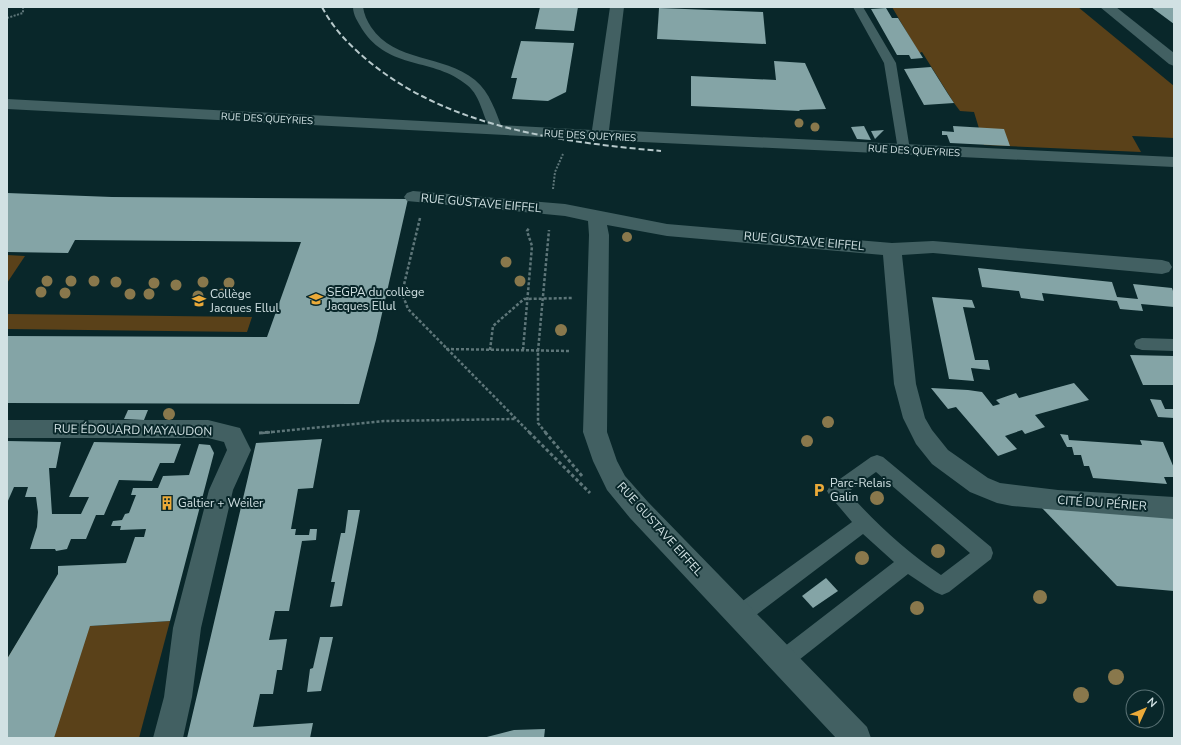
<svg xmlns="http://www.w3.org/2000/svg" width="1181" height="745" viewBox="0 0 1181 745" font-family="'Nunito Sans',sans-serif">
<rect width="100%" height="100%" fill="#09272a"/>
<g fill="#5a4119">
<path d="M892 7H1078L1174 86V138L1132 136 1141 152 984 145 974 112 960 111 954 103 922 52 919 53Z"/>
<path d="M7 255 25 256 7 283Z"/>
<path d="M7 314 252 317 247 332 7 329Z"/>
<path d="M170 621 139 738H7V659L25 630Z"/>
</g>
<g fill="#84a4a6">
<path d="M540 7H578L574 31 535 29Z"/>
<path d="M1151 7H1174V24Z"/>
<path d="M659 8 763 12 766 44 657 39Z"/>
<path d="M886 8 892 18H898L923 58 911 59 909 55H897L871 9Z"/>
<path d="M521 41 574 43 566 92 548 101 512 99 517 78H511Z"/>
<path d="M774 61 805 63 826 109 799 110 800 111 691 106V76L776 80Z"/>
<path d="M931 67 948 94 954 103 924 105 904 69Z"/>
<path d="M864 126 871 140 857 139 851 127Z"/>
<path d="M953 126 1004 129 1010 146 950 143 947 135H942V131L954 132Z"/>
<path d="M884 130 875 139 871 131Z"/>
<path d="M7 193 112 197 408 199 376 340 359 404 7 403V336L267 337 301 242 75 240 68 253 7 252Z"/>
<path d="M978 268 1112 282 1117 297 1138 299 1133 284 1172 288 1174 294V307L1141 304 1143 311 1131 310 1120 309 1117 301 1042 293 1044 301 1021 298 1019 291 982 287Z"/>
<path d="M932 297 972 300 975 308 963 307 975 360H988L990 370 971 368 974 381 949 379Z"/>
<path d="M1130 355 1174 356V385H1143Z"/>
<path d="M1074 383 1089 400 1035 415 1045 427 1025 434 1022 430 1005 436 1017 449 998 456 956 407 948 409 931 388 968 390 982 392 993 406 1000 404 996 400 1016 393 1019 398Z"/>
<path d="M1150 399 1161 400 1165 409H1174V418L1158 417Z"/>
<path d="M128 410H148L144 420 124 419Z"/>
<path d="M1060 434 1068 435 1069 440 1142 445 1140 440 1163 442 1174 468V477H1164L1167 484 1093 478 1089 466H1084L1081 455H1074L1072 447H1067Z"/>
<path d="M322 439 313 488 298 489 291 529H296L295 535H309L310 529H317L316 540 302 541 289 611H275L269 640 287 639 282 670H277L273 694H260L253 727 313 723 310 738H187L256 443Z"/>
<path d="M7 441 61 442 56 468H49L52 514H81L89 497H69L94 442 181 444 174 463H160L152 481 119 480 104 515H96L86 539H71L67 549 56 551 55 549H30L37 527 38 512 36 497H25L28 487H14L7 503Z"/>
<path d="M199 444 210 445 214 453 170 621 90 626 54 738H7V659L58 574V566L126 563 135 537H144L146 529 120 530 121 526H111L113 521 122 520 125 514 129 513 136 495H131L133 488H158L163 476 189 475Z"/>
<path d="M1042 508 1174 518V591L1117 586Z"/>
<path d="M348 510H360L356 532 342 606 330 607 335 582H331L341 533H345Z"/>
<path d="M826 578 838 591 813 608 802 596Z"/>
<path d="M320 637H333L321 691 307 692 310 669 313 668Z"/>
<path d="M545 729 544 738H483L514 730Z"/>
</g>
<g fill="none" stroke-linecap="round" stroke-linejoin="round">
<g stroke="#5e7679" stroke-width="2" stroke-dasharray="2 1.5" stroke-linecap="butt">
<path d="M7 18 23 13V7"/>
<path d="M553 189 555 172 563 154"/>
</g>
<g stroke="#5e7679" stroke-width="2.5" stroke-dasharray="3 2" stroke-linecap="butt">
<path d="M420 218 402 293 408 309 530 433"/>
<path d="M446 349 571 351"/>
<path d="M490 350 493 326 524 299 572 298"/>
<path d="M523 350 532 246 527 231 529 228"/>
<path d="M262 433 384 421 516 419"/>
<path d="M546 433 538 423V351L549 230"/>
</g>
<g stroke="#5e7679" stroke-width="3" stroke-dasharray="3.5 2.5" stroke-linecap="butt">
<path d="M529 432 590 493"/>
<path d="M545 432 582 476"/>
<path d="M259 433 272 432"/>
<path d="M857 562 864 556"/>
</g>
<g fill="#426062" fill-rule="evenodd">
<path d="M353 7H363C364 14 367 21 371 27 395 63 443 54 475 80 490 92 496 113 503 130L501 133H493C482 118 482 97 467 85 434 57 389 71 362 29 358 22 353 15 353 7Z"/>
<path d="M853 7H863L896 63 910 150 908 153H900L898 150 884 63Z"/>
<path d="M1142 338 1174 339V351L1142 350 1136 348 1134 344 1136 340Z"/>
<path d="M877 455 883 457 991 547 993 553 991 559 949 592 942 595 935 592 908 574 790 667 783 670 776 667 773 660 776 653 894 562 863 534 747 622 740 624 733 622 730 615 733 608 852 522 830 496 827 491 830 486 871 457ZM876 472 970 553 941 575C906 551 876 524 848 492Z"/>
</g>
<g fill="#426062" fill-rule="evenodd">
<path d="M610 7H624L609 130 1174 157V167L600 140 7 109V99L592 130Z"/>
<path d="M1100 7H1116L1174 53V66L1169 64Z"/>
<path d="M413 191 565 204 667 224 892 243 933 241 1162 260 1169 262 1172 267 1169 272 1162 274 933 253 902 255 916 384 925 418 932 430 948 450 988 478 1000 483 1058 490 1174 497V519L1058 510 1012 506 997 503 970 492 932 464 916 444 903 418 894 384 883 255 667 236 607 225 609 235 607 432 617 461 625 476 648 502 867 727 871 738H836L630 518 607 490 593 461 583 432 589 235 588 221 565 216 407 201 404 197 407 193Z"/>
<path d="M7 420H208L240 428 251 450 233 490 201 628 192 697 183 738H153L164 697 173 628 209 490 227 450 224 442 208 438H7Z"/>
</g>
<path stroke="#b7c9cb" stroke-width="2" stroke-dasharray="6 3" stroke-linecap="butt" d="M322 7C334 30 351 47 372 64 452 128 561 142 661 151"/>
</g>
<g fill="#89784c">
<circle cx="799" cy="123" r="4.5"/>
<circle cx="815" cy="127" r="4.5"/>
<circle cx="627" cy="237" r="5"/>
<circle cx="506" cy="262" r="5.5"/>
<circle cx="47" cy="281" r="5.5"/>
<circle cx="71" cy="281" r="5.5"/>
<circle cx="94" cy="281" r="5.5"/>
<circle cx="520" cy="281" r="5.5"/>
<circle cx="116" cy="282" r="5.5"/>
<circle cx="203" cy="282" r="5.5"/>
<circle cx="154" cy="283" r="5.5"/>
<circle cx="229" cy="283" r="5.5"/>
<circle cx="176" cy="285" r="5.5"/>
<circle cx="41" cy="292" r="5.5"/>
<circle cx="65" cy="293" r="5.5"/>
<circle cx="130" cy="294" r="5.5"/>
<circle cx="149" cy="294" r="5.5"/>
<circle cx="222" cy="294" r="5.5"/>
<circle cx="198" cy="296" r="5.5"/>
<circle cx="561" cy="330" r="6"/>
<circle cx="169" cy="414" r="6"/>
<circle cx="828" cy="422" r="6"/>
<circle cx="807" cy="441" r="6"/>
<circle cx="877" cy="498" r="7"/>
<circle cx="938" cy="551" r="7"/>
<circle cx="862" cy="558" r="7"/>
<circle cx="1040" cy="597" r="7"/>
<circle cx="917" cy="608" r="7"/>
<circle cx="1116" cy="677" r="8"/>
<circle cx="1081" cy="695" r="8"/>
</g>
<defs>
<symbol id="school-bare" viewBox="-9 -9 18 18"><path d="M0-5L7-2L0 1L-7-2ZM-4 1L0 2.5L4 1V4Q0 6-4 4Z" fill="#ebaa39" stroke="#09272a" stroke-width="2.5" paint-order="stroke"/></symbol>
<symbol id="parking-bare" viewBox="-9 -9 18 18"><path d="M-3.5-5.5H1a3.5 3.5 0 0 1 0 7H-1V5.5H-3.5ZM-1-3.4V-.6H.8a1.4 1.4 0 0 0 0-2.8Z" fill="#ebaa39" stroke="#09272a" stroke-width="2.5" paint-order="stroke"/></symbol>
<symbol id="building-bare" viewBox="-9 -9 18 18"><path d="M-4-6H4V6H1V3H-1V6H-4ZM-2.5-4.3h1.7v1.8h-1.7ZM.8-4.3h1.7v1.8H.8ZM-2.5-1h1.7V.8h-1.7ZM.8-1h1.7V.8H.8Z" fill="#ebaa39" stroke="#09272a" stroke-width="2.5" paint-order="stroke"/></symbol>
</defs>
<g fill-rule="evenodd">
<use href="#school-bare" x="306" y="289" width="20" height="20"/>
<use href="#school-bare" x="189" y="291" width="20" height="20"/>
<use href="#parking-bare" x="809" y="480" width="20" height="20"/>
<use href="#building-bare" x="157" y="493" width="20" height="20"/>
</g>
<g text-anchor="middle" stroke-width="4" stroke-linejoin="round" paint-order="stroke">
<g font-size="10" fill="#d1e1e3" stroke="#09272a">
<text transform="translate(267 118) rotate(3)" y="4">RUE DES QUEYRIES</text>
<text transform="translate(590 135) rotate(3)" y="4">RUE DES QUEYRIES</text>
<text transform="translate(914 150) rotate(3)" y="4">RUE DES QUEYRIES</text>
</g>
<g font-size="12" fill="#d1e1e3" stroke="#09272a">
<text transform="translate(481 203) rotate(5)" y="4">RUE GUSTAVE EIFFEL</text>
<text transform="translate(804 241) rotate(5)" y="4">RUE GUSTAVE EIFFEL</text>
<text transform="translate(133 430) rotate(1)" y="4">RUE ÉDOUARD MAYAUDON</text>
<text transform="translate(1102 503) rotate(4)" y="4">CITÉ DU PÉRIER</text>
<text transform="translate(660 529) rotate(48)" y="4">RUE GUSTAVE EIFFEL</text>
</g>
<g font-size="12" fill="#d1e1e3" stroke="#09272a" text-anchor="start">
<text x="327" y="296">SEGPA du collège<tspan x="327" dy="14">Jacques Ellul</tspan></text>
<text x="210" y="298">Collège<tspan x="210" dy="14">Jacques Ellul</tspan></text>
<text x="830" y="487">Parc-Relais<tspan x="830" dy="14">Galin</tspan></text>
<text x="178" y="507">Galtier + Weiler</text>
</g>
</g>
<rect width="1181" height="745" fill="none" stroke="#d1e1e3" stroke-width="16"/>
<g transform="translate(1145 709) rotate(46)"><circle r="19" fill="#09272a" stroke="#597174"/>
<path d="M0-3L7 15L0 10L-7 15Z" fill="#ebaa39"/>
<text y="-6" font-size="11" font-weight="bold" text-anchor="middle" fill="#d1e1e3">N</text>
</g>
</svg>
